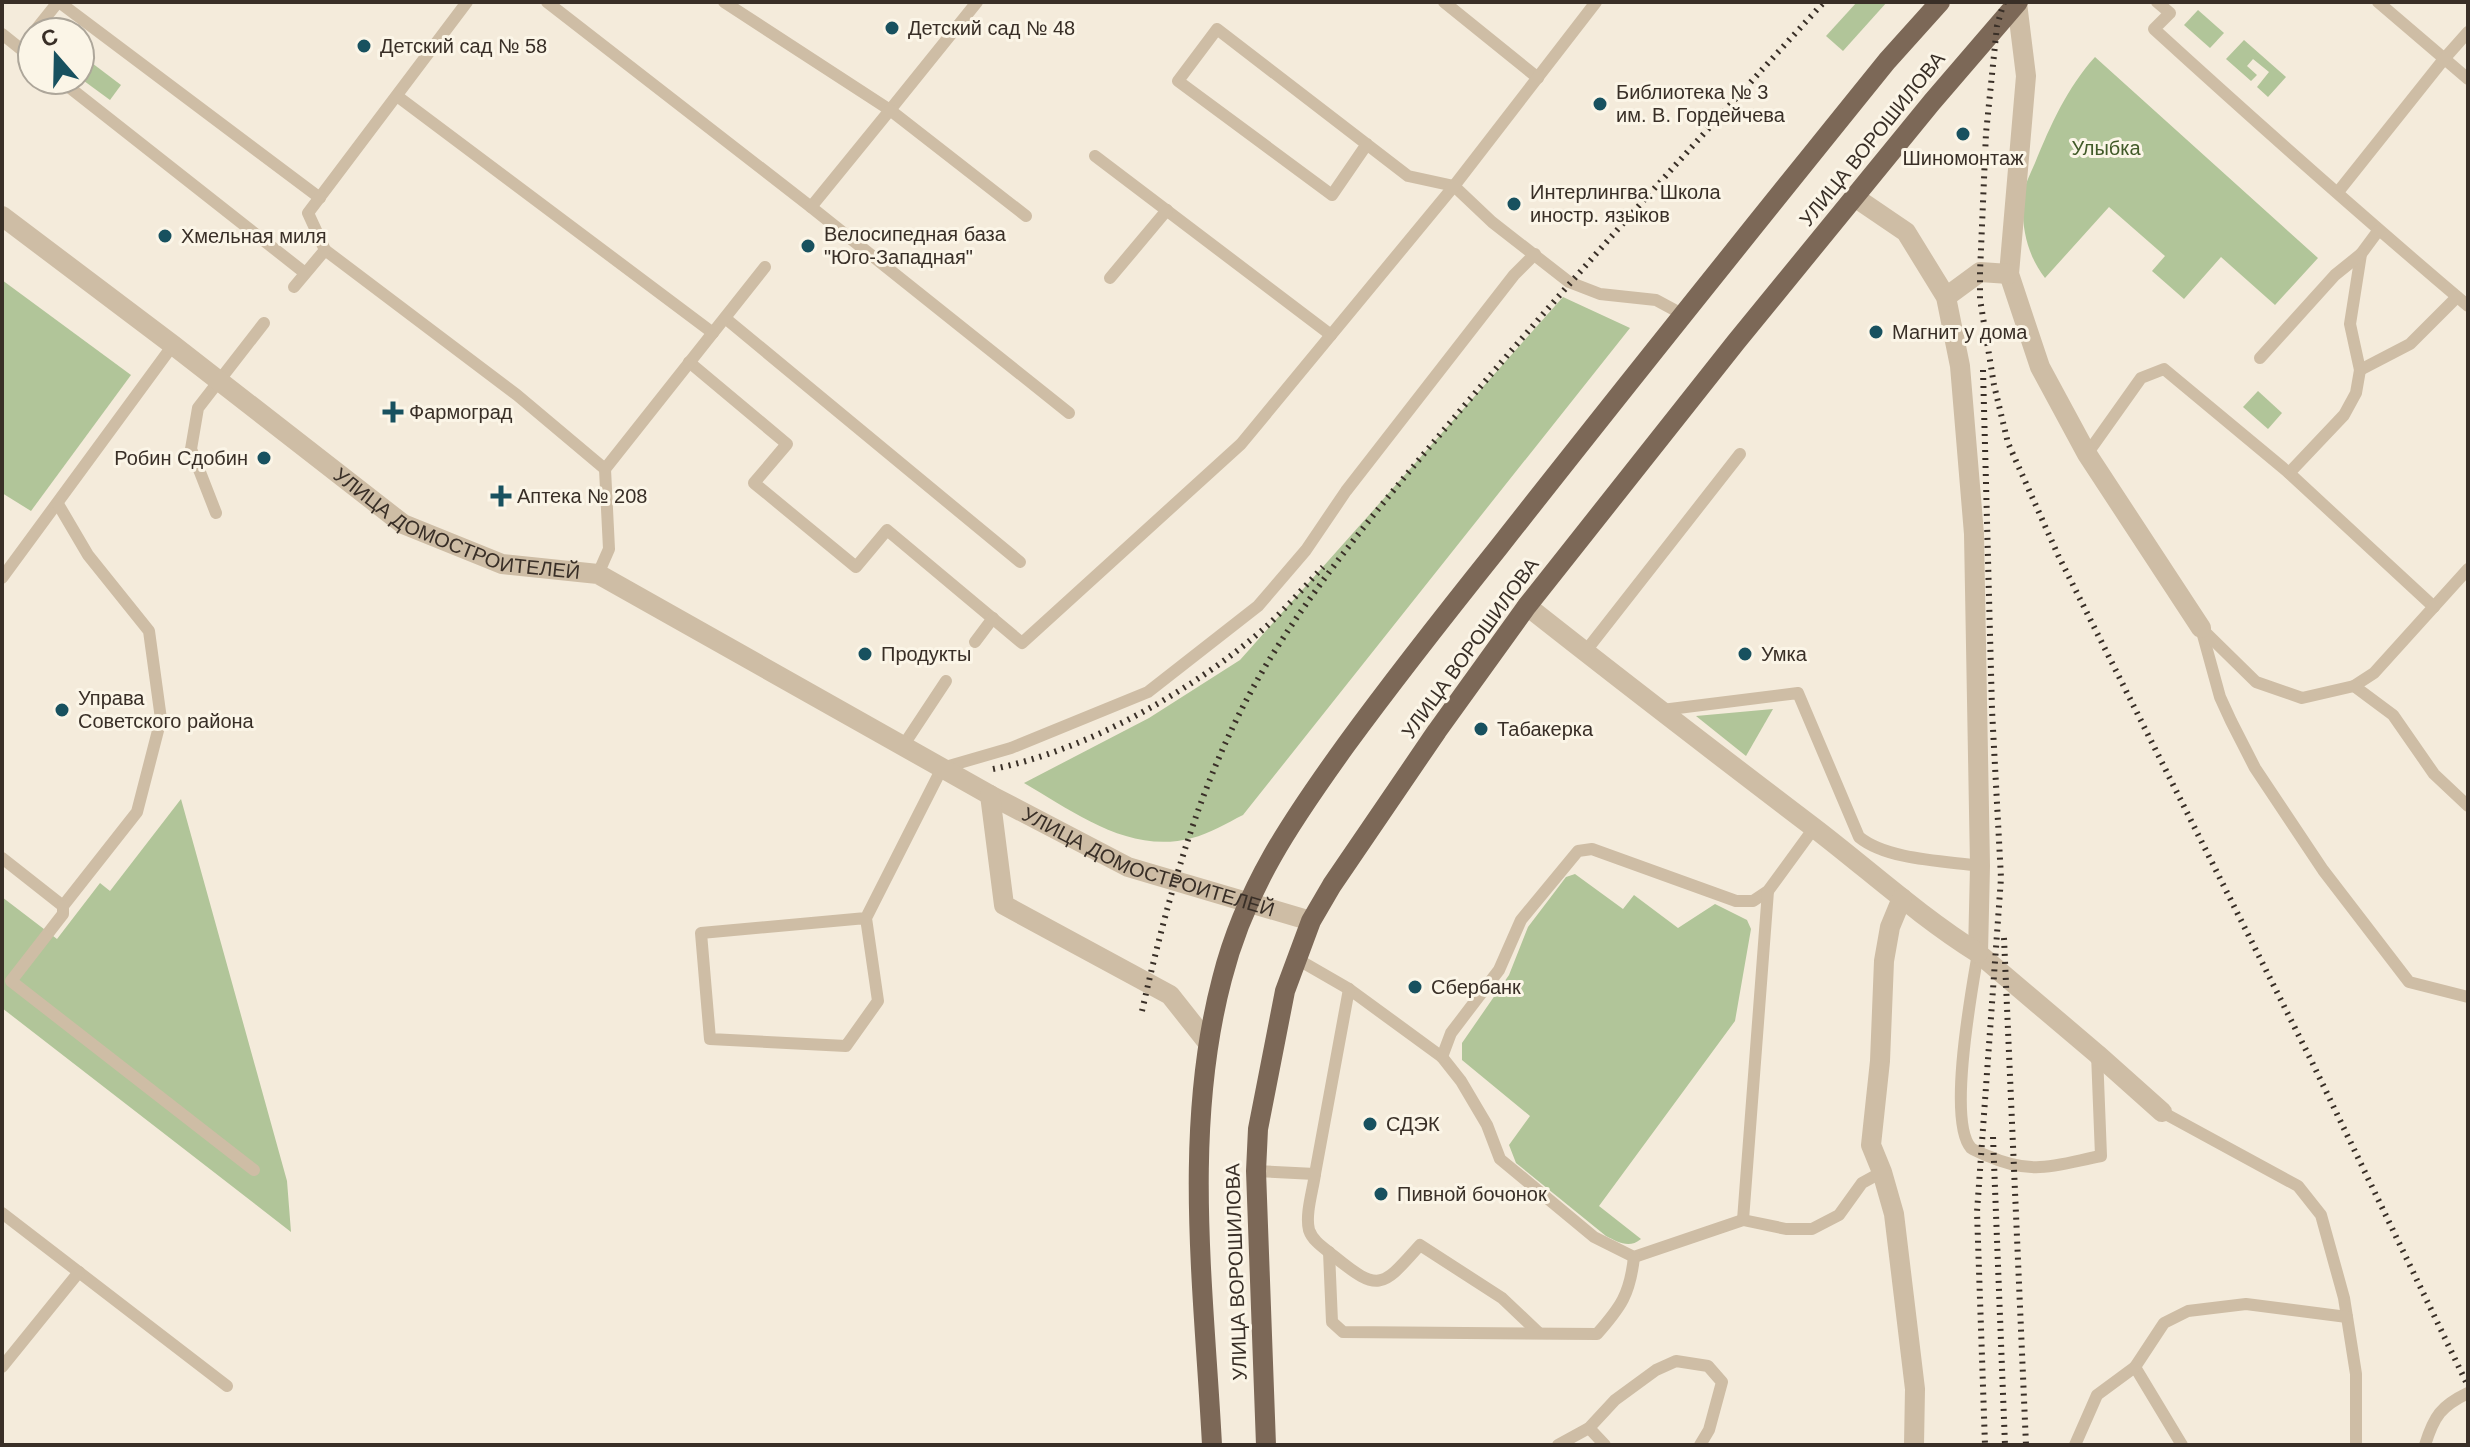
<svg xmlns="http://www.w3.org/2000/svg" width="2470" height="1447" viewBox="0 0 2470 1447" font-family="Arial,sans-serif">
<rect width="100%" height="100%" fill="#f4ebdb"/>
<g fill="#b1c599">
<path d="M1857 2H1887L1843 51 1826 36Z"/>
<path d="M2198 10 2224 33 2210 48 2184 25Z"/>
<path d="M2244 40 2286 77 2268 97 2257 87 2269 72 2253 59 2247 66 2257 75 2251 81 2226 59Z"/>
<path d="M84 57 121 85 110 100 80 78V63Z"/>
<path d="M2095 57 2318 258 2275 305 2221 257 2184 299 2152 271 2165 256 2109 207 2045 278C2026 254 2020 222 2024 191 2026 182 2031 172 2035 163 2051 124 2067 88 2095 57Z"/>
<path d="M2 280 131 375 31 511 2 493Z"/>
<path d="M1563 297 1630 328 1243 815C1227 823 1209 834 1192 838 1130 855 1074 812 1024 783L1149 718 1240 660Z"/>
<path d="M2258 391 2282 413 2268 429 2243 407Z"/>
<path d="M1773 709 1746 756 1696 716Z"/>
<path d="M181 799 287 1181 291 1232 2 1008V897L57 939 100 883 110 891Z"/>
<path d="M1575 874 1623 909 1634 895 1678 928 1715 904 1747 920 1751 929 1735 1021 1599 1206 1641 1239C1629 1249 1618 1242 1606 1236L1516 1163 1509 1145 1530 1116 1462 1060V1043L1509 975 1528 927 1566 877Z"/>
</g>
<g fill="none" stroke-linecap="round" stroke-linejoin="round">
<g stroke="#cebda5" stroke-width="12">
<path d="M59 2 320 198"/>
<path d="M547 2 811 207 1069 413"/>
<path d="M724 2 890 110 977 2"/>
<path d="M1444 2 1538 78"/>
<path d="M2157 2 2170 13 2154 29C2257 123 2362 216 2468 306"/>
<path d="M2378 2 2468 79"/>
<path d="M34 32 58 2"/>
<path d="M2 34 32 58"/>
<path d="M60 80 305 273"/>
<path d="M397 96 713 333"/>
<path d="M1367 144 1332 195 1178 81 1217 29 1408 176 1454 186 1492 222 1569 282 1600 294 1656 300 1682 314"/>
<path d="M1095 156 1331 335"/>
<path d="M2338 192 2444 59 2468 32"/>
<path d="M811 207 890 110 1026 216"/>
<path d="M2378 231 2361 254 2350 324 2360 370 2356 393 2344 415 2289 473 2434 607"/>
<path d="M325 250 517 395 605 469"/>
<path d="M1110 278 1167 210"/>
<path d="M294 287 325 250 308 213 467 2"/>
<path d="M725 318 1020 562"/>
<path d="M2260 358 2335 275 2361 254"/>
<path d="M689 362 787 444 754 483 856 567 887 530 1022 643 1241 444 1454 186 1596 2"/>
<path d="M2360 370 2410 344 2457 297"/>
<path d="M2087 454 2141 378 2164 369 2289 473"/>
<path d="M216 513 191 449 198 408 264 323"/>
<path d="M598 574 609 549 605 469 765 267"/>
<path d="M2 578 173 345"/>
<path d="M2201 628 2220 697 2231 721 2255 768 2323 870 2409 982 2468 997"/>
<path d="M2204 631 2256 682 2302 698 2354 686 2374 673 2468 569"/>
<path d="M975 642 993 618"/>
<path d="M1585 652 1740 454"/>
<path d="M2354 686 2393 715 2434 774 2468 806"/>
<path d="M1662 710 1798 693 1859 837C1887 860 1944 861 1980 866"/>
<path d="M903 746 946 681"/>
<path d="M2 858 63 906 137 812 161 719 149 631 88 555 58 504"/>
<path d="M63 906V914L11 981 254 1170"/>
<path d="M866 918 701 933 710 1039 846 1046 878 1001 866 918 942 768 1011 748 1148 692 1258 606 1306 550 1346 491 1514 275 1535 254"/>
<path d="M1978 953C1972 989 1947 1121 1971 1148 1975 1151 1983 1154 1988 1156 2033 1176 2056 1165 2101 1156L2097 1054"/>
<path d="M1297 959 1349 989 1442 1057 1461 1081 1487 1125 1500 1159 1594 1237 1634 1257 1743 1220 1786 1229H1812L1839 1215 1862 1183 1882 1172"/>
<path d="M1442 1057 1451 1033 1499 970 1521 920 1578 851 1592 849 1736 901H1753L1768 891 1814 828"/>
<path d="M2162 1112 2298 1186 2321 1215 2344 1298 2356 1374V1445"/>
<path d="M1256 1171 1315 1174 1349 989"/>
<path d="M1315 1174C1313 1190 1305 1214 1309 1230 1313 1242 1326 1249 1335 1257 1380 1294 1383 1286 1420 1245L1502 1298 1539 1333"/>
<path d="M2 1213 227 1386"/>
<path d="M1743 1220 1768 891"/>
<path d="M1329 1252 1332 1322 1343 1332 1597 1334C1621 1307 1630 1294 1634 1257"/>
<path d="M2 1367 79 1272"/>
<path d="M2135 1367 2182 1445"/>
<path d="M1589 1428 1605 1445"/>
<path d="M1558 1445 1589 1428 1615 1400 1656 1370 1676 1361 1708 1366 1722 1382 1709 1430 1700 1445"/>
<path d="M2075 1445 2097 1395 2135 1367 2164 1323 2188 1311 2246 1304 2347 1317"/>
<path d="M2425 1445C2434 1416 2441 1406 2468 1393"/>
</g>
<g stroke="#cebda5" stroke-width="20">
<path d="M2017 3 2026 76 2009 274 2040 367 2087 454 2201 628"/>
<path d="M1856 198 1906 232 1946 297 1960 366 1974 534 1980 866 1978 953 2097 1054 2162 1112"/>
<path d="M1946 297 1980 272 2009 274"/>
<path d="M1527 606C1622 681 1717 754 1813 827 1868 869 1919 916 1978 953"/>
<path d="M1902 898 1890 927 1884 961 1880 1061 1871 1145 1882 1172 1894 1214 1915 1389 1914 1445"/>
</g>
<g stroke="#cebda5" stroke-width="20">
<path id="s1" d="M2 216 173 345 403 524 502 564 598 574 990 795 1128 867 1311 921"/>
<path d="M990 795 1004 905 1170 995 1208 1043"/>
</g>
<g stroke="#7c6857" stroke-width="20">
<path d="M1212 1445C1204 1291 1182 1131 1222 979 1245 888 1292 820 1346 745 1395 678 1447 612 1499 547 1627 384 1757 222 1887 61L1940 2"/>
<path d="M1266 1445 1256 1171 1258 1129 1285 991 1311 921 1332 885 1437 731 1527 606 1736 342 1932 102 2018 2"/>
</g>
<g stroke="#392f27" stroke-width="6" stroke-dasharray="2 6" stroke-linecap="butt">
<path d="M2004 2 1997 26 1986 133 1980 272V299L1994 385 2008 443 2058 555 2311 1060 2468 1386"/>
<path d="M1983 370 1992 710 2001 878 1977 1212 1985 1445"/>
<path d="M993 769C1086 751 1198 688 1268 625 1287 607 1305 586 1323 567"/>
<path d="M2004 938 2026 1445"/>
<path d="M1142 1011C1170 888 1204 765 1271 657 1327 567 1397 486 1464 406 1581 268 1702 135 1824 2"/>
<path d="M1993 1137 2005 1445"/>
</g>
</g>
<g fill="#18515f" stroke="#fbf5e7" stroke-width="3">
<circle cx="892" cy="28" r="8"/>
<circle cx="364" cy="46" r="8"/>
<circle cx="1600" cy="104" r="8"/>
<circle cx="1963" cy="134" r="8"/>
<circle cx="1514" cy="204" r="8"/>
<circle cx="165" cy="236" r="8"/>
<circle cx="808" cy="246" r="8"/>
<circle cx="1876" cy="332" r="8"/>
<path d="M389 400h8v8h8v8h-8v8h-8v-8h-8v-8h8z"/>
<circle cx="264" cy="458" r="8"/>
<path d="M497 484h8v8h8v8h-8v8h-8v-8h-8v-8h8z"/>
<circle cx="865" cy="654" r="8"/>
<circle cx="1745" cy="654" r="8"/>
<circle cx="62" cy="710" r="8"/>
<circle cx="1481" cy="729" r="8"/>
<circle cx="1415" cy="987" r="8"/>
<circle cx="1370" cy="1124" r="8"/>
<circle cx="1381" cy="1194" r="8"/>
</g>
<g text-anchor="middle" stroke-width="6" stroke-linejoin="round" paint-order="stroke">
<g font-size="20" fill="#392f27" stroke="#fbf5e7" text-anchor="start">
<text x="908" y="35">Детский сад № 48</text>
<text x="380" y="53">Детский сад № 58</text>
<text x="1616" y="99">Библиотека № 3<tspan x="1616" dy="23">им. В. Гордейчева</tspan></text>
<text x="1963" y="165" text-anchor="middle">Шиномонтаж</text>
<text x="1530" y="199">Интерлингва. Школа<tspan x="1530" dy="23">иностр. языков</tspan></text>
<text x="824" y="241">Велосипедная база<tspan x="824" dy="23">"Юго-Западная"</tspan></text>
<text x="181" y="243">Хмельная миля</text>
<text x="1892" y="339">Магнит у дома</text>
<text x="409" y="419">Фармоград</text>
<text x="248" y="465" text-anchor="end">Робин Сдобин</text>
<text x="517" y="503">Аптека № 208</text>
<text x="881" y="661">Продукты</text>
<text x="1761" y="661">Умка</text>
<text x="78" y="705">Управа<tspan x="78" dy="23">Советского района</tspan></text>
<text x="1497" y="736">Табакерка</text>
<text x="1431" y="994">Сбербанк</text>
<text x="1386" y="1131">СДЭК</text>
<text x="1397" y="1201">Пивной бочонок</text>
</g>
<g font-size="20" fill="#392f27" stroke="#fbf5e7">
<text transform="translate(1872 139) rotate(-51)" y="7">УЛИЦА ВОРОШИЛОВА</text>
<text dy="7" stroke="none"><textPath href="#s1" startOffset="556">УЛИЦА ДОМОСТРОИТЕЛЕЙ</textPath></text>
<text transform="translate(1470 648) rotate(-54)" y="7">УЛИЦА ВОРОШИЛОВА</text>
<text dy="7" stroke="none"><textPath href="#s1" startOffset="1332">УЛИЦА ДОМОСТРОИТЕЛЕЙ</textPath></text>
<text transform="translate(1236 1272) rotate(-92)" y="7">УЛИЦА ВОРОШИЛОВА</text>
</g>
<g font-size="20" fill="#415a28" stroke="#fbf5e7">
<text x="2106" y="155">Улыбка</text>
</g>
</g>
<rect width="2470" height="1447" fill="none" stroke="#392f27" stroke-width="8"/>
<g transform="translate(56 56) rotate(340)"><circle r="38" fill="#fbf5e7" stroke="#ada69a" stroke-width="2"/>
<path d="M0-6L14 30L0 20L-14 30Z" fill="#18515f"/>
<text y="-12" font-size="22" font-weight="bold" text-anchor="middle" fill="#392f27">С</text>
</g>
</svg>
